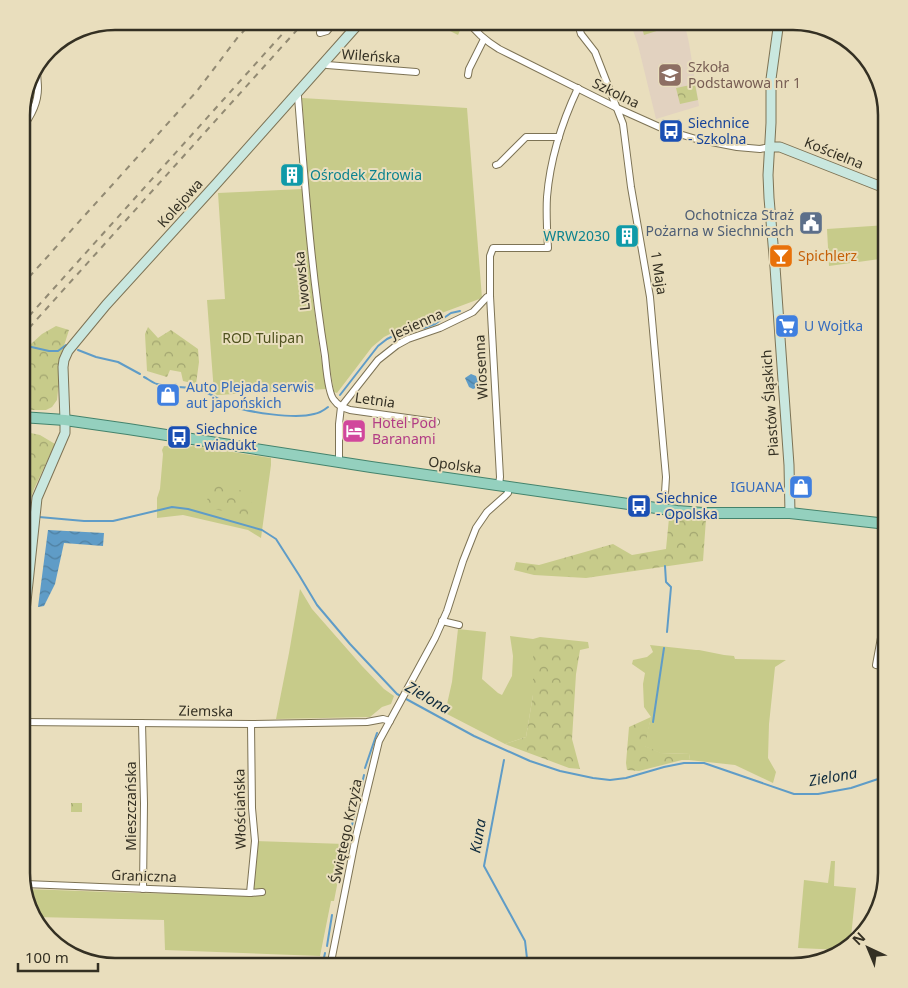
<svg xmlns="http://www.w3.org/2000/svg" width="908" height="988" viewBox="0 0 908 988" font-family="'Noto Sans',sans-serif">
<defs>
<pattern id="forest-crowns" width="20" height="18" patternUnits="userSpaceOnUse" patternTransform="scale(1.25)"><rect width="20" height="18" fill="#c7cb8a"/><path d="M2 6a3 3 0 1 1 6 0M12 15a3 3 0 1 1 6 0" fill="none" stroke="#a2a570"/></pattern>
<pattern id="water-waves" width="16" height="10" patternUnits="userSpaceOnUse" patternTransform="scale(1.25)"><rect width="16" height="10" fill="#5f9cc7"/><path d="M0 5q4-4 8 0t8 0" fill="none" stroke="#4f80a1"/></pattern>
</defs>
<rect width="100%" height="100%" fill="#e9debd"/>
<path fill="#e2d2c0" d="M630 21H684L689 43 699 106 656 119 638 45Z"/>
<g fill="#c7cb8a">
<path d="M640 21H664L666 28 644 35Z"/>
<path d="M33 71 31 97 21 120V108L31 73Z"/>
<path d="M302 98 467 108 482 298 404 327 384 337 372 347 337 393 334 392 321 316 314 252Z"/>
<path d="M302 189 313 300 321 358 327 389 217 395 214 393 207 300 225 299 218 193Z"/>
<path d="M887 225V258L829 266 827 229Z"/>
<path d="M164 446 185 447 195 446 271 458V465L261 538 248 530 183 515 157 518V498L160 489 163 454 162 450Z"/>
<path d="M21 516 29 518 23 564 21 565Z"/>
<path d="M300 589 312 609 362 666 384 689 394 696 391 704 382 707 370 717 276 719 289 653Z"/>
<path d="M458 629 486 632 482 679 498 693 502 695 512 676 513 656 510 636 533 639V695L526 737 505 744 445 713 452 682Z"/>
<path d="M650 645 696 650H699L724 655 734 656 735 659 786 660 775 667 769 724 768 758 776 772 773 783 735 765 689 760 690 754 660 753 644 746 651 717 644 707 643 684 645 673 632 664 633 660 647 657 653 652Z"/>
<path d="M255 841 345 844 334 901H331L320 956 165 950 164 920 36 917 27 889 136 893 259 895 253 890Z"/>
<path d="M831 861H835L834 886 856 888 850 947 842 950 798 948 804 880 828 883Z"/>
</g>
<g fill="url(#forest-crowns)">
<path d="M430 21H465L466 23 462 26 458 35Z"/>
<path d="M695 84 698 100 680 104 676 88Z"/>
<path d="M56 326 69 330 62 352 57 400 52 407 46 410H21V353L42 334Z"/>
<path d="M148 327 158 338 171 330 198 349 199 362 196 384 183 381 181 372 170 370 167 377 147 371 145 334Z"/>
<path d="M21 431 40 435 55 444 34 489 29 504V518L21 516Z"/>
<path d="M222 484 242 491 252 498V516L207 508V500L214 485Z"/>
<path d="M669 518 706 519 703 561 586 578 534 575 514 570 516 562 539 565 613 544 632 555 666 549Z"/>
<path d="M540 637 588 642 589 648 580 650 576 674 572 739 580 769 569 768 505 744 526 737 533 695V639Z"/>
<path d="M651 717 645 746 661 753 690 754 689 760H682L639 771 627 770 626 763 629 727Z"/>
<rect x="71" y="803" width="11" height="9"/>
</g>
<g fill="url(#water-waves)">
<path d="M471 374 476 376 478 382 476 388 473 389 469 387 465 378Z"/>
<path d="M48 530 104 533 103 546 64 543 55 584 44 606 38 607Z"/>
</g>
<g fill="none" stroke-linecap="round" stroke-linejoin="round">
<g stroke="#5f9cc7" stroke-width="2">
<path d="M27 346 49 351H58L66 345"/>
<path d="M78 350 96 357 118 362 140 374"/>
<path d="M144 377C148 379 153 383 157 384 171 388 186 386 200 390 211 393 220 401 230 405 248 413 296 419 314 414 320 413 323 411 328 407"/>
<path d="M340 395 378 346 387 339 404 331 413 328H424L435 324 451 313 460 311"/>
<path d="M21 513 32 515"/>
<path d="M39 517 84 521H113L172 507 188 509 262 530 276 539 299 575 317 605 350 644 397 694 474 736 530 761 560 771 593 778 610 780 626 778 664 767 684 763H704L794 794H818L851 788 887 776"/>
<path d="M665 566 666 582 671 587 667 632"/>
<path d="M653 722 664 648"/>
<path d="M504 760 484 866 525 941 528 967"/>
<path d="M365 768 377 733"/>
<path d="M347 846 364 775"/>
<path d="M327 946 332 915"/>
<path d="M322 967 325 953"/>
</g>
<defs>
<g id="street">
<path d="M468 21C476 33 486 41 499 49L617 108 666 130 696 139 737 147 760 149 770 147"/>
<path d="M577 21 581 34 595 52 623 124 631 187 650 297 666 477 664 509"/>
<path d="M320 33 327 31 335 21"/>
<path d="M325 63 327 65 416 72"/>
<path d="M468 75 469 69 484 39"/>
<path d="M297 94 298 97C305 184 311 270 325 356 326 365 328 394 334 400 338 406 344 408 350 410L436 422"/>
<path d="M21 129C30 118 38 103 38 88 38 80 36 72 38 64"/>
<path d="M496 165 499 164 526 137H559"/>
<path d="M339 462V424L341 407 378 360 397 345 408 339 440 328 473 312 487 297 490 296"/>
<path d="M499 485 500 477 490 296V256L493 248H548C547 231 546 214 547 197 550 160 562 122 578 88"/>
<path d="M887 605 876 665 887 667"/>
<path d="M442 621 459 625"/>
<path d="M21 722 251 724 367 722 383 719 390 721"/>
<path d="M142 723 144 803 143 889"/>
<path d="M25 884 250 893 262 892"/>
<path d="M250 893 255 841 252 808 251 724"/>
<path d="M330 967 356 836 379 741 435 638 447 611 463 561 476 528 487 512 505 496 508 493V487"/>
</g>
<g id="secondary">
<path d="M779 21 771 79V123L768 175 769 198 775 267 789 465 790 513"/>
<path d="M770 147H780L887 189"/>
<path d="M21 649 37 498 65 433V420L63 367 64 360 68 351 106 305 217 183 361 21"/>
</g>
<path id="primary" d="M21 417 65 420 128 429 371 467 677 511 703 513H790L887 524"/>
</defs>
<use href="#street" stroke="#7d7355" stroke-width="8"/>
<use href="#secondary" stroke="#7d7355" stroke-width="11"/>
<use href="#primary" stroke="#44836c" stroke-width="12"/>
<use href="#street" stroke="#fff" stroke-width="6"/>
<use href="#secondary" stroke="#c9e7df" stroke-width="9"/>
<use href="#primary" stroke="#94d0be" stroke-width="10"/>
<g stroke="#928a73" stroke-width="2" stroke-dasharray="6 6" stroke-linecap="butt">
<path d="M21 286 197 91 238 37 253 21"/>
<path d="M21 325 294 21"/>
<path d="M21 337 305 21"/>
</g>
</g>
<defs>
<symbol id="school-square" viewBox="-11 -11 22 22"><rect x="-9" y="-9" width="18" height="18" rx="4" fill="#8d6e63" stroke="#e9debd"/><path d="M0-5L7-2L0 1L-7-2ZM-4 1L0 2.5L4 1V4Q0 6-4 4Z" fill="#fff"/></symbol>
<symbol id="bus-square" viewBox="-11 -11 22 22"><rect x="-9" y="-9" width="18" height="18" rx="4" fill="#1a4fb4" stroke="#e9debd"/><path d="M-5-6H5V4H4V6H2V4H-2V6H-4V4H-5ZM-3.5-4V0h7V-4ZM-3.5 1.2v1.5H-2V1.2ZM2 1.2v1.5H3.5V1.2Z" fill="#fff"/></symbol>
<symbol id="building-square" viewBox="-11 -11 22 22"><rect x="-9" y="-9" width="18" height="18" rx="4" fill="#0f9aa8" stroke="#e9debd"/><path d="M-4-6H4V6H1V3H-1V6H-4ZM-2.5-4.3h1.7v1.8h-1.7ZM.8-4.3h1.7v1.8H.8ZM-2.5-1h1.7V.8h-1.7ZM.8-1h1.7V.8H.8Z" fill="#fff"/></symbol>
<symbol id="civic-square" viewBox="-11 -11 22 22"><rect x="-9" y="-9" width="18" height="18" rx="4" fill="#5c6f8a" stroke="#e9debd"/><path d="M-.6-6.5H3V-4.5H.6V-3L4-1V1h2V6H-6V1h2V-1L-.6-3ZM-1.2 2.5V6h2.4V2.5Z" fill="#fff"/></symbol>
<symbol id="bar-square" viewBox="-11 -11 22 22"><rect x="-9" y="-9" width="18" height="18" rx="4" fill="#e8710a" stroke="#e9debd"/><path d="M-6-5H6L.8 .8V4.5H3.5V6h-7V4.5H-.8V.8Z" fill="#fff"/></symbol>
<symbol id="supermarket-square" viewBox="-11 -11 22 22"><rect x="-9" y="-9" width="18" height="18" rx="4" fill="#3f7fe0" stroke="#e9debd"/><path d="M-6-5.5h2.5l.6 2H6L4.5 2H-2.5L-4.4-4H-6ZM-1.5 3.2a1.3 1.3 0 1 0 .1 0ZM3 3.2a1.3 1.3 0 1 0 .1 0Z" fill="#fff"/></symbol>
<symbol id="shop-square" viewBox="-11 -11 22 22"><rect x="-9" y="-9" width="18" height="18" rx="4" fill="#3f7fe0" stroke="#e9debd"/><path d="M-5-2.5h2.3a2.7 3.5 0 0 1 5.4 0H5L5.5 6h-11ZM-1.5-2.5h3a1.5 2.3 0 0 0-3 0Z" fill="#fff"/></symbol>
<symbol id="hotel-square" viewBox="-11 -11 22 22"><rect x="-9" y="-9" width="18" height="18" rx="4" fill="#d1479c" stroke="#e9debd"/><path d="M-6-4.5h1.5V1H6V5H4.5V3h-9V5H-6ZM-4 0a1.8 1.8 0 1 1 3.6 0ZM.5 0V-2.5h3Q6-2.5 6 0Z" fill="#fff"/></symbol>
</defs>
<g fill-rule="evenodd">
<use href="#school-square" x="656" y="61" width="28" height="28"/>
<use href="#bus-square" x="657" y="117" width="28" height="28"/>
<use href="#building-square" x="278" y="161" width="28" height="28"/>
<use href="#civic-square" x="797" y="209" width="28" height="28"/>
<use href="#building-square" x="613" y="222" width="28" height="28"/>
<use href="#bar-square" x="767" y="242" width="28" height="28"/>
<use href="#supermarket-square" x="773" y="312" width="28" height="28"/>
<use href="#shop-square" x="154" y="381" width="28" height="28"/>
<use href="#hotel-square" x="340" y="417" width="28" height="28"/>
<use href="#bus-square" x="165" y="423" width="28" height="28"/>
<use href="#shop-square" x="787" y="473" width="28" height="28"/>
<use href="#bus-square" x="625" y="492" width="28" height="28"/>
</g>
<g text-anchor="middle" stroke-width="4" stroke-linejoin="round" paint-order="stroke">
<g font-size="14" fill="#343023" stroke="#e9debd">
<text transform="translate(371 56) rotate(4)" y="5">Wileńska</text>
<text transform="translate(616 93) rotate(26)" y="5">Szkolna</text>
<text transform="translate(834 153) rotate(22)" y="5">Kościelna</text>
<text transform="translate(180 203) rotate(-48)" y="5">Kolejowa</text>
<text transform="translate(659 273) rotate(81)" y="5">1 Maja</text>
<text transform="translate(302 281) rotate(-96)" y="5">Lwowska</text>
<text transform="translate(417 324) rotate(-24)" y="5">Jesienna</text>
<text transform="translate(481 367) rotate(-93)" y="5">Wiosenna</text>
<text transform="translate(375 400) rotate(8)" y="5">Letnia</text>
<text transform="translate(770 403) rotate(-94)" y="5">Piastów Śląskich</text>
<text transform="translate(455 465) rotate(8)" y="5">Opolska</text>
<text transform="translate(206 711) rotate(1)" y="5">Ziemska</text>
<text transform="translate(131 806) rotate(-90)" y="5">Mieszczańska</text>
<text transform="translate(240 809) rotate(-91)" y="5">Włościańska</text>
<text transform="translate(346 831) rotate(-78)" y="5">Świętego Krzyża</text>
<text transform="translate(144 876) rotate(2)" y="5">Graniczna</text>
</g>
<g font-size="14" fill="#785e54" stroke="#e9debd" text-anchor="start">
<text x="688" y="72">Szkoła<tspan x="688" dy="16">Podstawowa nr 1</tspan></text>
</g>
<g font-size="14" fill="#164399" stroke="#e9debd" text-anchor="start">
<text x="688" y="128">Siechnice<tspan x="688" dy="16">- Szkolna</tspan></text>
<text x="196" y="434">Siechnice<tspan x="196" dy="16">- wiadukt</tspan></text>
<text x="656" y="503">Siechnice<tspan x="656" dy="16">- Opolska</tspan></text>
</g>
<g font-size="14" fill="#0d838f" stroke="#e9debd" text-anchor="start">
<text x="310" y="180">Ośrodek Zdrowia</text>
<text x="610" y="241" text-anchor="end">WRW2030</text>
</g>
<g font-size="14" fill="#4e5e75" stroke="#e9debd" text-anchor="end">
<text x="794" y="220">Ochotnicza Straż<tspan x="794" dy="16">Pożarna w Siechnicach</tspan></text>
</g>
<g font-size="14" fill="#c56008" stroke="#e9debd" text-anchor="start">
<text x="798" y="261">Spichlerz</text>
</g>
<g font-size="14" fill="#366cbe" stroke="#e9debd" text-anchor="start">
<text x="804" y="331">U Wojtka</text>
<text x="186" y="392">Auto Plejada serwis<tspan x="186" dy="16">aut japońskich</tspan></text>
<text x="784" y="492" text-anchor="end">IGUANA</text>
</g>
<g font-size="14" fill="#4f521f" stroke="#e9debd">
<text x="263" y="343">ROD Tulipan</text>
</g>
<g font-size="14" fill="#b23c85" stroke="#e9debd" text-anchor="start">
<text x="372" y="428">Hotel Pod<tspan x="372" dy="16">Baranami</tspan></text>
</g>
<g font-size="15" font-style="italic" fill="#102c3e" stroke="#e9debd">
<text transform="translate(428 698) rotate(30)" y="5">Zielona</text>
<text transform="translate(833 777) rotate(-10)" y="5">Zielona</text>
<text transform="translate(478 836) rotate(-80)" y="5">Kuna</text>
</g>
</g>
<path d="M0 0H908V988H0ZM115 30H793A85 85 0 0 1 878 115V873A85 85 0 0 1 793 958H115A85 85 0 0 1 30 873V115A85 85 0 0 1 115 30Z" fill="#e9debd" fill-rule="evenodd"/>
<path fill="none" stroke="#343023" stroke-width="2.5" d="M115 30H793A85 85 0 0 1 878 115V873A85 85 0 0 1 793 958H115A85 85 0 0 1 30 873V115A85 85 0 0 1 115 30Z"/>
<g transform="translate(868 948) rotate(316)" stroke="#e9debd" stroke-width="4" paint-order="stroke">
<path d="M0-4L9 19L0 12L-9 19Z" fill="#343023"/>
<text y="-8" font-size="14" font-weight="bold" text-anchor="middle" fill="#343023">N</text>
</g>
<path d="M18 963v8h80v-8" fill="none" stroke="#343023" stroke-width="2.5"/>
<text x="25" y="963" font-size="15" fill="#343023" stroke="#e9debd" stroke-width="4" paint-order="stroke">100 m</text>
</svg>
